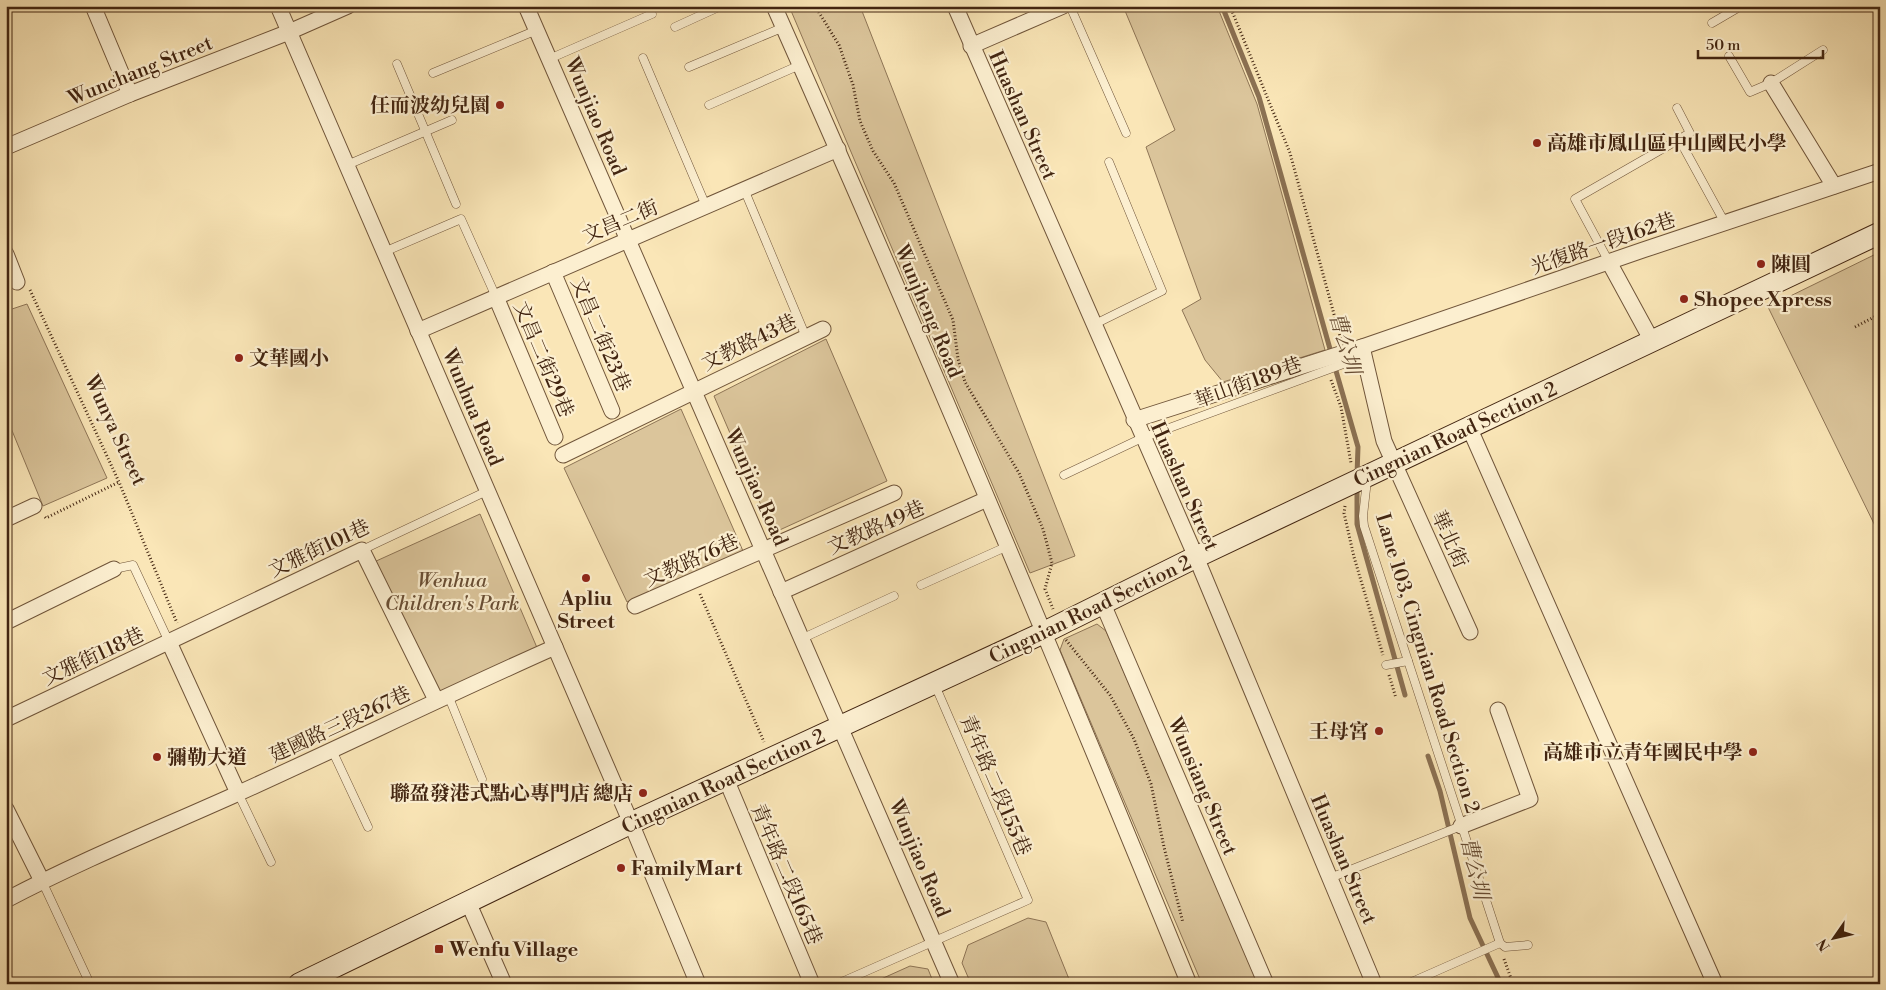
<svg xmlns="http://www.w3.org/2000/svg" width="1886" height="990" viewBox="0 0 1886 990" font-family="'Libre Bodoni','Noto Serif TC',serif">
<rect width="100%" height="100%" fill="#fae6b7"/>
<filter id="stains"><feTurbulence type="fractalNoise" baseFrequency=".004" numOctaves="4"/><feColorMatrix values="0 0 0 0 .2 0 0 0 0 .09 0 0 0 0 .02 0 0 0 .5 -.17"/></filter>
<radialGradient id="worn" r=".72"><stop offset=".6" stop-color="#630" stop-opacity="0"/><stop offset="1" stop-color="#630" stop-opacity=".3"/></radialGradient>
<g fill="#dbc59b" stroke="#8e7556">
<path d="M789 6H860L1075 556 1030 573Z"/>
<path d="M1123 6H1217L1257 104 1325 350 1223 382 1205 360 1182 310 1201 299 1146 147 1175 130Z"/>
<path d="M1880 252V536L1768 307Z"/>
<path d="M27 304 107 478 43 506 6 416V311Z"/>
<path d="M826 339 887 481 773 533 714 396Z"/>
<path d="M681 409 743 551 627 602 564 468Z"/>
<path d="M480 514 538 650 441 695 374 562Z"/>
<path d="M1097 624 1106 631 1259 984H1202L1060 650 1064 639Z"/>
<path d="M1028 918 1046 922 1071 984H971L962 963 968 945Z"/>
<path d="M910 966 928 969 934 984H870Z"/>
</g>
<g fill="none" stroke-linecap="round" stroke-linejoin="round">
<g stroke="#8b7153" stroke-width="5">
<path d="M1222 6 1259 97 1332 356"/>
<path d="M1334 364 1358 447 1357 475"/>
<path d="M1357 486V524L1405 695"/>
<path d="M1428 756 1440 791 1470 918 1501 984"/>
</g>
<defs>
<g id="lane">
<path d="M1070 6 1126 133"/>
<path d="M1712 23 1741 6"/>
<path d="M675 27 721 6"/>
<path d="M1729 56 1750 92 1771 83 1823 50"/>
<path d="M643 58 706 206"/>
<path d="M549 59 652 14"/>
<path d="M397 64 456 204"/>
<path d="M689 67 784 27"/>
<path d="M433 73 537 30"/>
<path d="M709 105 800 65"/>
<path d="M1679 139 1725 223"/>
<path d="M347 165 452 120"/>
<path d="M744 189 806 337"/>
<path d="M384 252 461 219 496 297"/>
<path d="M1609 262 1575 199 1690 133 1677 108"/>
<path d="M1093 325 1162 291 1109 162"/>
<path d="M1064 475 1142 438 1365 356"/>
<path d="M1367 480 1363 516 1364 526 1500 943"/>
<path d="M362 550 487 491"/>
<path d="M114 569 133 565 169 642"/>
<path d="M921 585 1008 546"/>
<path d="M801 639 894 596"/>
<path d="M1386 665 1408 661"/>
<path d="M448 695 482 779"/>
<path d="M332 750 368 827"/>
<path d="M238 793 271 862"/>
<path d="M1330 878 1461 826"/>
<path d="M42 881 90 984"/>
<path d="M1500 943 1505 947 1528 945"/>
<path d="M837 984 1028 900 935 685"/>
<path d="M1407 984 1500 943"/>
</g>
<g id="street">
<path d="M93 6 130 94"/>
<path d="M278 6 631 823 698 984"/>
<path d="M526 6 952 984"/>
<path d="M774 6C918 330 1055 656 1189 984"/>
<path d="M955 6 1196 557 1374 984"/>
<path d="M971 46 1063 6"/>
<path d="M1771 83 1834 186"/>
<path d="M6 147 130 94 289 32 348 6"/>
<path d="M6 254 17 282"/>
<path d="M1609 262 1652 341"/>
<path d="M553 272 612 411"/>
<path d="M496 297 555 437"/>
<path d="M418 331 838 149"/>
<path d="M1362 347 1384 441 1470 632"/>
<path d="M1134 420 1362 347 1643 250 1880 171"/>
<path d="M1469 427 1715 984"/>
<path d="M563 455 823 329"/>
<path d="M6 519 34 506"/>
<path d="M781 592 987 499"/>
<path d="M1103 604 1266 984"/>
<path d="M635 606 894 493"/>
<path d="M6 622 114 569"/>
<path d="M169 642 238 793"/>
<path d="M6 719 362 550 436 700"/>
<path d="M726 779 812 984"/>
<path d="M6 809 42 881"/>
<path d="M1461 826 1530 799 1498 710"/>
<path d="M6 900C82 860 161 828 239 793 345 745 449 694 555 647"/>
<path d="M468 902 504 984"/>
</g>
<path id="secondary" d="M299 984 631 823 1045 632 1196 557 1880 233"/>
</defs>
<use href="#lane" stroke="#70553a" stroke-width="9"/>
<use href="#street" stroke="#70553a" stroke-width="17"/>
<use href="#secondary" stroke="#422511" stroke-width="23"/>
<g stroke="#422511" stroke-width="3" stroke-dasharray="1 2.5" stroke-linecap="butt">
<path d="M815 6 839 45 853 85 860 121 873 151 894 183 953 320 958 359 965 382 1019 473 1043 529 1052 563 1045 589 1053 609"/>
<path d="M1230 6 1290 153 1341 340"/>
<path d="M30 290 119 482 177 623"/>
<path d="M1855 327 1880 314"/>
<path d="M1331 380 1341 407 1351 463"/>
<path d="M1345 506 1344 513 1354 557 1383 655"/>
<path d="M45 517 46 518 119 482"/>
<path d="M700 594 764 742"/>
<path d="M1066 640 1110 695 1134 739 1151 784 1164 847 1183 923"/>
<path d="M1389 675 1396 698"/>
<path d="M1504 959 1513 984"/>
</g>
<use href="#lane" stroke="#fcefd0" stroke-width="8"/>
<use href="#street" stroke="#fcefd0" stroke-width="15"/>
<use href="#secondary" stroke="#fcefd0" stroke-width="21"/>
</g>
<g fill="#8f2418" stroke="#fcefd0" stroke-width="2">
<circle cx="500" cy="105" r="5"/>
<circle cx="1537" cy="143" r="5"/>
<circle cx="1761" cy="264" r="5"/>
<circle cx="1684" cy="299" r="5"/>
<circle cx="239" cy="358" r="5"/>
<circle cx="586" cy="578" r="5"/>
<circle cx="1379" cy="731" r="5"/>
<circle cx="1753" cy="752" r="5"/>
<circle cx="157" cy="757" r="5"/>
<circle cx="643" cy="793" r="5"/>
<circle cx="621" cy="868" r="5"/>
<rect x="434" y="944" width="10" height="10" rx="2.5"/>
</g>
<g text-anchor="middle" stroke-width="4.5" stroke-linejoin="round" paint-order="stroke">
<g font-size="20" fill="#422511" stroke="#fcefd0">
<text transform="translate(140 70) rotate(-22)" y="7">Wunchang Street</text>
<text transform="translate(1023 115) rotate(66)" y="7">Huashan Street</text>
<text transform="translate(596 116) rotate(67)" y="7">Wunjiao Road</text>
<text transform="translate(620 221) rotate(-23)" y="7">文昌二街</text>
<text transform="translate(1603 243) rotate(-19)" y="7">光復路一段162巷</text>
<text transform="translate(929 311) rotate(67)" y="7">Wunjheng Road</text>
<text transform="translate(601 334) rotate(67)" y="7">文昌二街23巷</text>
<text transform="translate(749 342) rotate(-26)" y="7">文教路43巷</text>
<text transform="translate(544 359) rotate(67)" y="7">文昌二街29巷</text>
<text transform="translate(1248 382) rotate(-20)" y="7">華山街189巷</text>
<text transform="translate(473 407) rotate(67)" y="7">Wunhua Road</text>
<text transform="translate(116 430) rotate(65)" y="7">Wunya Street</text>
<text transform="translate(1455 434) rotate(-25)" y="7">Cingnian Road Section 2</text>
<text transform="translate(1185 486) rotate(66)" y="7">Huashan Street</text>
<text transform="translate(757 487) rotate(66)" y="7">Wunjiao Road</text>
<text transform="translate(876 527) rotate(-24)" y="7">文教路49巷</text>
<text transform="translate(1450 539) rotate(66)" y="7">華北街</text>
<text transform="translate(319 548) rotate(-25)" y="7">文雅街101巷</text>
<text transform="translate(691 560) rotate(-24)" y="7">文教路76巷</text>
<text transform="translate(1090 609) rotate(-26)" y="7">Cingnian Road Section 2</text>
<text transform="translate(93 656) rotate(-25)" y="7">文雅街118巷</text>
<text transform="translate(1428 663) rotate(73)" y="7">Lane 103, Cingnian Road Section 2</text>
<text transform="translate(340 724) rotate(-25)" y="7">建國路三段267巷</text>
<text transform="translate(723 781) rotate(-25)" y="7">Cingnian Road Section 2</text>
<text transform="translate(996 785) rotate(67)" y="7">青年路二段155巷</text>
<text transform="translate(1203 786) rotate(67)" y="7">Wunsiang Street</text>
<text transform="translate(920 858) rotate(67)" y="7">Wunjiao Road</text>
<text transform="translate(1344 859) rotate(67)" y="7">Huashan Street</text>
<text transform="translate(787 874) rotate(67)" y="7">青年路二段165巷</text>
</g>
<g font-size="20" font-weight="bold" fill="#422511" stroke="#fcefd0" text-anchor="start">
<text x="490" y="112" text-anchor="end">任而波幼兒園</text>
<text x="1547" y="150">高雄市鳳山區中山國民小學</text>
<text x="1771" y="271">陳圓</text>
<text x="1694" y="306">Shopee Xpress</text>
<text x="249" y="365">文華國小</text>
<text x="586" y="605" text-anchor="middle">Apliu<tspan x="586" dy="23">Street</tspan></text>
<text x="1369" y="738" text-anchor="end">王母宮</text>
<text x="1743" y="759" text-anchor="end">高雄市立青年國民中學</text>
<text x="167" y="764">彌勒大道</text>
<text x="633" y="800" text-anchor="end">聯盈發港式點心專門店 總店</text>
<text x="631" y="875">FamilyMart</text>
<text x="449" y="956">Wenfu Village</text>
</g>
<g font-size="20" font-style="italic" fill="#684d34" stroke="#fcefd0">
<text x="452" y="587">Wenhua<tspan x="452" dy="23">Children's Park</tspan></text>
</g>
<g font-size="21" font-style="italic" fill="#664b32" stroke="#fcefd0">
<text transform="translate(1345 343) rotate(74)" y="7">曹公圳</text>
<text transform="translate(1475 868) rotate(77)" y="7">曹公圳</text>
</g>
</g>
<rect width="1886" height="990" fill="none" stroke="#fae6b7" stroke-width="25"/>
<rect x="8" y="8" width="1871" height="975" fill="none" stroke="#422511" stroke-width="2.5"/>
<rect x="12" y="12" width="1861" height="965" fill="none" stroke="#422511"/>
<g transform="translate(1834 938) rotate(236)" stroke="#fcefd0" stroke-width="4" paint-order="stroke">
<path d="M0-4L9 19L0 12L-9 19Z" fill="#422511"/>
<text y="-8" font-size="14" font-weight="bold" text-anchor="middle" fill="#422511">N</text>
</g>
<path d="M1698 50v8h125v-8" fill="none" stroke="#422511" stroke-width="2.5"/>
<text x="1706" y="50" font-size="15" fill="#422511" stroke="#fcefd0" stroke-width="4" paint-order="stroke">50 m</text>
<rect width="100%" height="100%" filter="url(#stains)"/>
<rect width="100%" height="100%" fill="url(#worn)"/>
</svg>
